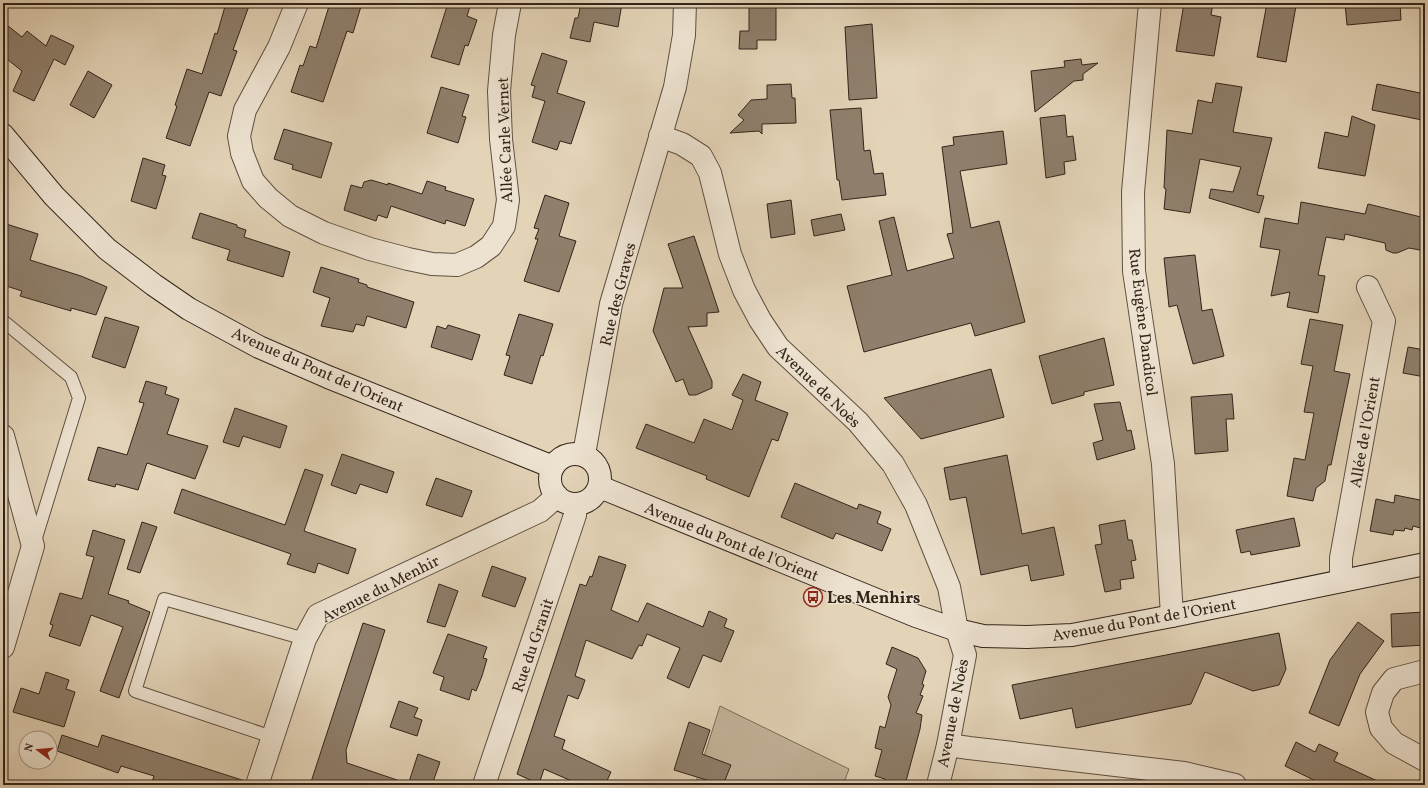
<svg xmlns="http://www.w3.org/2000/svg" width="1428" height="788" viewBox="0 0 1428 788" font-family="Vollkorn,serif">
<rect width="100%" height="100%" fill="#e3d3b7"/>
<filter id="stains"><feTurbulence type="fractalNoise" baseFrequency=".005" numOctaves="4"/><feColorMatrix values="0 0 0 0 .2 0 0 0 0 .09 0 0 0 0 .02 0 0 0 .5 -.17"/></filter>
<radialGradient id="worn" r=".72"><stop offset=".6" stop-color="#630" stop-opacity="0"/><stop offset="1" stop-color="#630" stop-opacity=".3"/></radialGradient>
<path fill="#c5b59c" stroke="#7c6c5b" d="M720 706 849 769 843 785H695Z"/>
<g fill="#8f7f6c" stroke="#33241a">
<path d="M226 3H250L233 50 237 51 221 96 209 92 190 146 166 138 177 106 175 105 187 69 202 74 215 33 217 34Z"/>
<path d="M330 3H362L353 33 347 31 323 102 291 92 300 65 303 66 310 46 316 48Z"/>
<path d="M448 3H471L467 16 477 20 468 46 465 45 459 65 431 57Z"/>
<path d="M581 3H622L618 27 594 22 590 42 570 38 575 18H578Z"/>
<path d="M749 3H776V40H757V49H739L740 31H749Z"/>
<path d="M1184 3H1213L1211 15 1221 17 1214 56 1176 51Z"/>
<path d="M1267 3H1290L1289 5 1296 6 1286 62 1257 57Z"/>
<path d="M1345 3H1400L1401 20 1347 25Z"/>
<path d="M3 22 22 37 27 31 46 46 51 35 74 46 65 65 54 59 34 101 13 91 22 71 3 56Z"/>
<path d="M872 24 877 98 849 100 845 27Z"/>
<path d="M542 53 567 61 557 93 585 102 571 144 560 141 557 150 532 142 545 101 532 97 535 86 531 85Z"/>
<path d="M1081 59 1082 65 1098 63 1083 74V80L1074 81 1035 112 1031 71 1065 67 1064 61Z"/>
<path d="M88 71 112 85 94 118 70 105Z"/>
<path d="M1216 83 1242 87 1233 132 1272 138 1257 195 1264 196 1259 213 1209 198 1211 189 1233 192 1241 167 1200 159 1190 213 1164 209 1166 189 1164 188 1167 130 1192 134 1198 100 1212 103Z"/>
<path d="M791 84 792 98H795L796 123 762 124V134L759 131 730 133 744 120 738 115 751 100 767 99V85Z"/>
<path d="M1377 84 1425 94V107L1422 120 1372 110Z"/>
<path d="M441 87 469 95 462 116 466 117 458 143 427 133Z"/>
<path d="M861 108 864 151 870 150 874 174 883 173 886 195 842 200 839 180H837L830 110Z"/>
<path d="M1065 115 1067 137 1073 136 1076 160 1064 162 1065 174 1046 178 1040 118Z"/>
<path d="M1352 116 1375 125 1365 176 1318 168 1325 132 1348 137Z"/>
<path d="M284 129 332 143 321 178 292 169 293 165 274 159Z"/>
<path d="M1003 131 1007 164 960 171 971 228 999 221 1025 322 975 336 971 323 864 352 847 286 892 275 879 221 894 217 907 271 954 258 947 234 953 233 942 147 954 145 953 137Z"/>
<path d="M143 158 165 165 162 175 166 176 156 209 131 201Z"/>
<path d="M371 180 388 185V183L422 194 427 181 446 187 445 190 474 199 465 226 446 220 445 224 391 206 387 218 378 215 376 221 344 210 351 185 362 188 364 182Z"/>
<path d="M545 195 569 203 559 236 576 241 559 292 524 281 538 239H535L539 229 534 228Z"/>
<path d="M791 200 795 234 771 238 767 204Z"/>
<path d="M1301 202 1365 214 1368 204 1425 218V251L1409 248 1397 253H1393L1386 250 1385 243 1345 234 1344 240 1326 237 1318 275 1325 276 1318 313 1287 307 1290 292 1271 296 1280 250 1260 247 1265 218 1298 224Z"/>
<path d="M200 213 237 225V227L246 230 244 237 290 252 283 277 227 260 230 250 192 238Z"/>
<path d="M841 214 845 230 814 236 811 220Z"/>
<path d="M3 223 38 234 30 260 81 276 107 287 96 315 71 308V311L20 296 22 291 3 285Z"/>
<path d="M694 236 719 312 707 313V326L688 327 712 381V388L696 395H689L683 379 676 382 653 331 664 288H683L668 244Z"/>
<path d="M1195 255 1202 311 1212 309 1224 356 1193 364 1177 305 1169 307 1164 258Z"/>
<path d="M321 267 359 279 358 282 367 285V287L414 302 406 328 367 316 364 326 356 324 353 332 321 326 330 298 313 292Z"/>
<path d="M519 314 553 324 543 356 541 355 532 384 504 375 510 356 506 355Z"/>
<path d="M105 317 139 327 125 368 92 357Z"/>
<path d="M1310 319 1343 325 1334 371 1350 374 1331 465H1328L1325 481 1316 488 1313 501 1287 496 1294 458 1305 460 1314 413 1304 412 1313 366 1301 364Z"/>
<path d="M448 325 480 335 472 360 431 347 437 326 446 329Z"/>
<path d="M1104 338 1114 385 1084 392V395L1052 404 1039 356Z"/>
<path d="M1408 347 1425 350V377L1403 373Z"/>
<path d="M991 369 1004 417 921 439 884 398Z"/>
<path d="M743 374 761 382 755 400 788 413 778 441 772 439 749 497 706 479 707 476 636 448 646 424 694 443 704 419 732 430 743 400 732 395Z"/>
<path d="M146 381 167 387 165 394 179 399 167 434 208 446 195 479 147 463 138 490 116 484 115 487 88 480 98 447 127 455 144 403 139 402Z"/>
<path d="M1232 394 1234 419H1226L1228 451 1195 454 1191 397Z"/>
<path d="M1120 402 1127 431 1131 430 1135 449 1097 460 1093 443 1103 440 1094 404Z"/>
<path d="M235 408 287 426 280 448 243 436 239 447 223 442Z"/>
<path d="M342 454 394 472 387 493 360 484 356 494 331 485Z"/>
<path d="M1007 455 1022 534 1054 527 1064 575 1031 581 1028 565 981 575 966 497 950 500 944 468Z"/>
<path d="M305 469 323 475 304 531 356 549 348 574 318 563 315 573 287 564 291 554 174 513 182 489 285 525Z"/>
<path d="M436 478 472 491 462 517 426 505Z"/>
<path d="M795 483 857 509 859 504 881 512 877 523 891 529 882 551 836 533 833 539 781 517Z"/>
<path d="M1395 495 1425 501V525H1424V529L1413 526 1412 530 1405 528 1404 531 1394 530 1393 535 1370 531 1376 499 1394 503Z"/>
<path d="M1294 518 1300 546 1251 555 1250 551 1241 553 1236 530Z"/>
<path d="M1125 520 1128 540H1132L1136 560 1131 561 1134 578 1120 580 1121 589 1105 592 1095 545 1102 544 1099 525Z"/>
<path d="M142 522 157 527 140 573 127 569Z"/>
<path d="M93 530 125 540 108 594 129 601 128 603 150 612 119 698 100 691 123 627 91 615 80 646 49 636 53 625 50 624 60 593 82 599 94 557 86 555Z"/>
<path d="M599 556 626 565 611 610 638 622 647 603 703 627 709 611 727 619 724 627 734 631 721 662 703 655 689 688 667 678 680 648 647 634 642 646 639 645 632 659 586 640 575 676 585 680 582 689 578 699 568 695 554 736 565 740 562 749 611 772 605 785H581L544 769 539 784 517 774 580 584 586 586 590 576 592 577Z"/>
<path d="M492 566 526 578 515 607 482 596Z"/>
<path d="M439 584 458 591 445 627 427 622Z"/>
<path d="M1425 612V645L1392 647 1391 614Z"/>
<path d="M1358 622 1384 641 1360 674 1339 726 1309 713 1330 660Z"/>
<path d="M363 623 385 630 346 750 347 763 403 782V785H310Z"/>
<path d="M1279 633 1286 669 1279 685 1253 691 1205 672 1191 704 1076 728 1072 708 1020 719 1012 685Z"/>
<path d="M448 634 487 647 483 658 487 659 482 676 476 691 472 689 469 700 440 690 444 677 433 673Z"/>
<path d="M892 647 918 658 926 671 922 684 924 685 920 695 923 696 916 713 922 715 920 729 905 785H883L885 779 875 776 882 750 875 748 880 726 885 728 891 705 888 697 897 669 886 664Z"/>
<path d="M46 672 69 680 66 689 75 692 64 727 13 712 21 688 39 694Z"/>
<path d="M399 701 418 708 414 717 422 720 417 736 390 727Z"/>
<path d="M689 722 710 730 702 754 731 765 723 785 674 770Z"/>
<path d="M62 735 98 747 102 735 245 781V785H151L154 776 121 766 118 773 57 751Z"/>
<path d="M1296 742 1315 752 1319 744 1338 753 1334 761 1386 785H1324L1285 766Z"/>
<path d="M418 754 440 762 432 785H408Z"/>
</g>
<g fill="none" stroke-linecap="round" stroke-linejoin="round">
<defs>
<g id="service">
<path d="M3 321 71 377 79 398 35 541"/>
<path d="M272 737 135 691 164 599 305 639"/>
</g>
<g id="minor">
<path d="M297 3 279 47 245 110 239 136 242 153 253 181 268 198 290 216 324 233 370 249 408 259 432 264 457 265 476 257 491 246 504 226 508 200 501 139 499 91 504 35 510 3"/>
<path d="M1150 3 1133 192 1134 271 1163 464 1172 616"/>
<path d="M660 136 682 144 701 156 710 173 730 254 744 290 760 320 778 347 858 422 893 464 916 505 949 587 957 630 965 655 948 745 938 785"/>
<path d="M3 436 33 546 3 647"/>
<path d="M1341 581V558L1384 321 1368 287"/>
<path d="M1425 671 1394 679 1383 693 1377 712 1381 728 1394 743 1425 760"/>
<path d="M948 745 969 748 1184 773 1235 785"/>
<path d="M257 785 305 639 318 615 540 511 557 496"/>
<path d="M484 785 571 527 575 515 576 504"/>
</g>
<path id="tertiary" d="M584 454 611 304 675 87 684 35 685 3"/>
<g id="secondary">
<path d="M3 135 54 196 107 249 154 285 189 309 259 347 328 377 553 467"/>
<circle cx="575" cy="479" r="25"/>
<path d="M600 487 916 616 957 630 983 636 1027 637 1072 635 1172 616 1425 564"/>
</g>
</defs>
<use href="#service" stroke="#5f5041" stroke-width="14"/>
<use href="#minor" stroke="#5f5041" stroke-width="24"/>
<use href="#tertiary" stroke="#5f5041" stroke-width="24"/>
<use href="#secondary" stroke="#33241a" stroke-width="24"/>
<use href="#service" stroke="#ede2d0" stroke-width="12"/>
<use href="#minor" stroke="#ede2d0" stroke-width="22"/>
<use href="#tertiary" stroke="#ede2d0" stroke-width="22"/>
<use href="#secondary" stroke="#ede2d0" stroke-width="22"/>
</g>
<defs>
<symbol id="bus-ring" viewBox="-11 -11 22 22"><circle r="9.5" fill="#ede2d0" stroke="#8f2418" stroke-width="1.5"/><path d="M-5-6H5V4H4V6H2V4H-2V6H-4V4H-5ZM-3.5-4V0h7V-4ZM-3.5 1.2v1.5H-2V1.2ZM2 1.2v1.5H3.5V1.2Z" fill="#8f2418"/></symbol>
</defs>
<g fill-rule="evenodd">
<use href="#bus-ring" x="802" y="586" width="22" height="22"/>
</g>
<g text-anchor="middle" stroke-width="3" stroke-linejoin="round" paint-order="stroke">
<g font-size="16" fill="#33241a" stroke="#ede2d0">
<text transform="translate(504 140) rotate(-92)" y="6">Allée Carle Vernet</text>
<text transform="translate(617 294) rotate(-76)" y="6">Rue des Graves</text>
<text transform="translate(1144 322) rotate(83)" y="6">Rue Eugène Dandicol</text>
<text transform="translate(318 369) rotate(24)" y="6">Avenue du Pont de l'Orient</text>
<text transform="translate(819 386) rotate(44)" y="6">Avenue de Noès</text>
<text transform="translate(1364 432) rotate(-80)" y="6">Allée de l'Orient</text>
<text transform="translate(732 541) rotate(22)" y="6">Avenue du Pont de l'Orient</text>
<text transform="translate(380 588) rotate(-27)" y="6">Avenue du Menhir</text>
<text transform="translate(1144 619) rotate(-10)" y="6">Avenue du Pont de l'Orient</text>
<text transform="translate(532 645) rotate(-71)" y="6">Rue du Granit</text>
<text transform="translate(952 713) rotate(-79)" y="6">Avenue de Noès</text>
</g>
<g font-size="16" font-weight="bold" fill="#33241a" stroke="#ede2d0" text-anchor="start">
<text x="827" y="603">Les Menhirs</text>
</g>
</g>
<rect width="1428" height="788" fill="none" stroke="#e3d3b7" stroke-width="16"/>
<rect x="4" y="4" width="1420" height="780" fill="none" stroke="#33241a" stroke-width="2"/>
<rect x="8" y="8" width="1412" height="772" fill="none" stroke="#33241a"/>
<g transform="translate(38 750) rotate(286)"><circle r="19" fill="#ede2d0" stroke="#a39687"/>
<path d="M0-3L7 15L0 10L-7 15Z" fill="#8f2418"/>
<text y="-6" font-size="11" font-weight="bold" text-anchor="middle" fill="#33241a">N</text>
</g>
<rect width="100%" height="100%" filter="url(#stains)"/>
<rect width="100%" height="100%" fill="url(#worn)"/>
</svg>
